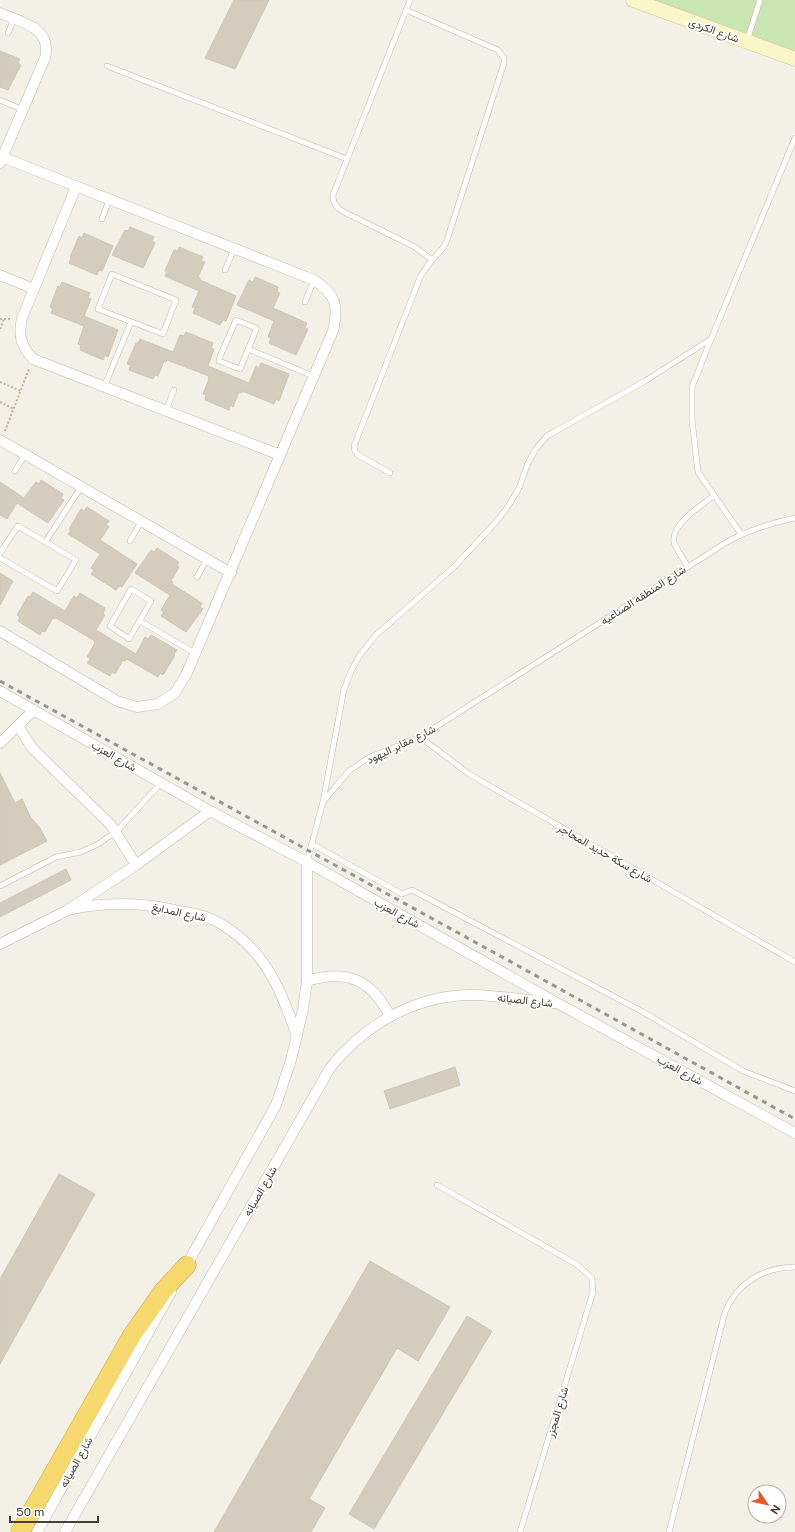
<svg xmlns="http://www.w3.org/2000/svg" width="795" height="1532" viewBox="0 0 795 1532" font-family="'Public Sans',Vazirmatn,sans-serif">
<rect width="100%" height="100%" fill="#f3f0e7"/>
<path fill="#c8e5b2" d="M652 0H795V54Z"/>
<g fill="#d4cdbd" stroke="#cec6b1">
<path d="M234 0H269L235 69 205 58Z"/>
<path d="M0 51 20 59 18 63 21 65 8 90 0 87Z"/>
<path d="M130 227 154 237 152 241 155 243 143 268 112 255 125 230 128 231Z"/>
<path d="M84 233 113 246 102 271 99 270 97 275 69 263 71 258 70 257 79 236 82 238Z"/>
<path d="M179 247 203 257 201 261 205 262 198 277 200 278V280L236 296 226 321 223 320 220 325 193 313 195 308 192 307 199 291 165 276 167 271H165L174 250 178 251Z"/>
<path d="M255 277 278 287 277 292 280 293 273 308 307 323 305 328 308 329 296 355 269 343 271 338 268 337 274 321 237 305 249 280 253 282Z"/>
<path d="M62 282 90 293 88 298 91 299 84 316 118 330 108 357 105 355 103 360 80 350 81 345 78 344 84 326 51 313 53 309 50 307 58 286 60 287Z"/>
<path d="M186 332 213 343 211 348 214 349 208 366 249 383 256 366 259 368 261 363 289 374 279 401 276 399 274 404 242 391V393L239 392 233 407 230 405 229 410 205 400 206 395 203 394 209 379H208L209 376 167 360 166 362 164 361 158 376 155 375 153 379 129 370 131 365 127 364 136 343H138L140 339 173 352 180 335 184 336Z"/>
<path d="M41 480 63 494 61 498 64 500 48 523 17 503 7 519 0 515V482L24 498 36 482 39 484Z"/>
<path d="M87 507 109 521 106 525 109 527 100 540 137 564 122 587 119 586 116 590 91 574 94 570 91 568 100 554 68 534 71 530 69 529 81 509 84 511Z"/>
<path d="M157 548 179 562 177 566 179 567 171 581 173 582 172 584 202 603 200 607 203 609 186 632 161 616 164 612 161 610 170 595 135 573 151 550 154 552Z"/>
<path d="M0 573 13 581 0 605Z"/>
<path d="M33 592 65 611 74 596 77 598 80 593 105 608 103 613 105 615 96 630 136 654 145 637 148 639 151 635 177 650 174 654 175 655 163 675 160 673 158 677 127 659 125 661 123 660 115 674 112 672 110 676 87 663 90 659 87 657 95 643H94L95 641 56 618 55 619 53 618 45 632 42 631 40 635 18 621 20 617 17 615 28 596 30 597Z"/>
<path d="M0 773 15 803 22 799 31 818 40 828 47 841 0 865Z"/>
<path d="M66 869 71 880 0 917V903Z"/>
<path d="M455 1067 460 1085 390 1109 384 1091Z"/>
<path d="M59 1174 95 1194 0 1364V1279Z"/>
<path d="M370 1261 450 1307 418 1361 397 1348 309 1499 325 1508 311 1532H214Z"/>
<path d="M467 1316 492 1331 374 1529 349 1514Z"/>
</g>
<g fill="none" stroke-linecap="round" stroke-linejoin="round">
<defs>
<g id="lane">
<path d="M406 10 498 50 504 58V63L447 240 444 247 432 260"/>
<path d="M8 33 14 19"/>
<path d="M747 41 760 0"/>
<path d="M107 66 347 159"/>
<path d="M0 100 23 110"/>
<path d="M102 219 109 200"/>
<path d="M225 270 234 249"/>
<path d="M112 274 176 300 163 334 98 309Z"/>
<path d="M305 302 314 280"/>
<path d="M236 320 256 328V330L240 369 219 361V359Z"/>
<path d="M248 349 313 376"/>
<path d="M104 387 131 322"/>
<path d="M166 411 174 390"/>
<path d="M15 471 25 455"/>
<path d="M390 473 358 455 355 451 354 446 421 275 432 260 415 247 342 211C335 206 333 203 333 195L410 0"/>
<path d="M741 534 698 472 692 420V387L711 339 795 138"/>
<path d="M46 541 81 487"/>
<path d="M130 541 141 522"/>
<path d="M0 553 18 526 76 560 57 591 0 558"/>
<path d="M688 567C685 561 675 548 674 542 671 524 701 506 713 496"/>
<path d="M197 577 207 559"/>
<path d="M131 589 151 601 129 639 110 626Z"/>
<path d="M140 621 195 653"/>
<path d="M420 737 469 774 795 962"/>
<path d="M323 802 344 689 352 669 360 655 376 635 454 567 495 523 507 508 519 488 528 463 536 449 547 436 645 381 711 339"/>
<path d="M312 844 402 894 412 890 643 1012 743 1071 795 1091"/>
<path d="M307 862 323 802 337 785 350 770 370 757 420 737 727 542C749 530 771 523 795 518"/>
<path d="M0 886 56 857 81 852 98 844 116 832 161 783"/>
<path d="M437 1185 576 1264 592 1278 593 1292 520 1532"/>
<path d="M669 1532 725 1312C737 1283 764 1267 795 1267"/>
</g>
<g id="street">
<path d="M0 13C23 23 52 27 45 58L0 163"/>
<path d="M76 187 22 318C18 335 21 346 33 359L280 455"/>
<path d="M0 275 34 289"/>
<path d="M0 440 231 573"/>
<path d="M0 631 117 701 137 707 158 704 175 693 186 675 333 331C339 305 336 295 314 280L2 157"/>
<path d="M0 691 210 811 307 862 559 1004 795 1133"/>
<path d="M18 726 33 749 111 825 136 865"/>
<path d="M0 743 34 710"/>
<path d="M68 910C103 902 135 902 170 909 182 912 195 913 206 917 216 920 225 926 233 932 269 958 283 996 297 1036"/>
<path d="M0 944 68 910 136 865 210 811"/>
<path d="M307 981C346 969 371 979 390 1016"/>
<path d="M185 1268 276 1105 291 1060 303 1009 307 981V862"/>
<path d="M37 1532 171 1292"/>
<path d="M65 1532 330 1068C365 1024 417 994 475 995 501 996 527 1000 554 1003"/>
</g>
<path id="secondary" d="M633 0 795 59"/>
<path id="highway" d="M20 1532 132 1335 163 1291 187 1265"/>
</defs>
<use href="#lane" stroke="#beb9aa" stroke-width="6"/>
<use href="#street" stroke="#beb9aa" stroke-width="11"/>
<use href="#secondary" stroke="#d0c798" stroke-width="15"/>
<use href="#highway" stroke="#d5ae3e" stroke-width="19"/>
<g stroke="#bfb69c" stroke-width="2" stroke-dasharray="2 2" stroke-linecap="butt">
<path d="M0 319H11"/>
<path d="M0 329 4 319"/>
<path d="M0 382 21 391"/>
<path d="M0 402 14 409"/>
<path d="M5 431 29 369"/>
</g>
<use href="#lane" stroke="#fff" stroke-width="5"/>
<use href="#street" stroke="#fff" stroke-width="10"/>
<use href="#secondary" stroke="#fcf5c8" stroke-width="14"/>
<use href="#highway" stroke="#f6d86e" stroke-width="18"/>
<path stroke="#969696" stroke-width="3" stroke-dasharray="5 5" stroke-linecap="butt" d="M0 681 513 963 795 1119"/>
</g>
<g text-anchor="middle" stroke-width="3.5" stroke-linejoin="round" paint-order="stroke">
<g font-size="11" fill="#454136" stroke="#fff">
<text transform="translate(714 30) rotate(20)" y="4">شارع الكردى</text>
<text transform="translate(643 595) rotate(-33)" y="4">شارع المنطقه الصناعيه</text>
<text transform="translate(401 744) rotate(-26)" y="4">شارع مقابر اليهود</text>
<text transform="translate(114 756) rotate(30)" y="4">شارع العزب</text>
<text transform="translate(605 853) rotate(30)" y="4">شارع سكة حديد المحاجر</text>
<text transform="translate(179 912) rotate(12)" y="4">شارع المدابغ</text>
<text transform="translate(397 913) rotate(29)" y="4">شارع العزب</text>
<text transform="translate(525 1000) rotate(6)" y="4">شارع الصيانه</text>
<text transform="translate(680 1070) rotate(29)" y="4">شارع العزب</text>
<text transform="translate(260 1191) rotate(-60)" y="4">شارع الصيانه</text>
<text transform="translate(557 1412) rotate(-73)" y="4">شارع المجزر</text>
<text transform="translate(76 1462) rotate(-61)" y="4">شارع الصيانه</text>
</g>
</g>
<g transform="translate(767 1504) rotate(124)"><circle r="19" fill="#ffffff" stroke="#b5b3af"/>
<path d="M0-3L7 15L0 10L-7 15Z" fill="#ef5622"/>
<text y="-6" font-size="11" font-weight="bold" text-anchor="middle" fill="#454136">N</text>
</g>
<path d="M10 1516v6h88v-6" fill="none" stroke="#454136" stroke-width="2"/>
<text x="16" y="1516" font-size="12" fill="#454136" stroke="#ffffff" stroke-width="3" paint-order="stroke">50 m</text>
</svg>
